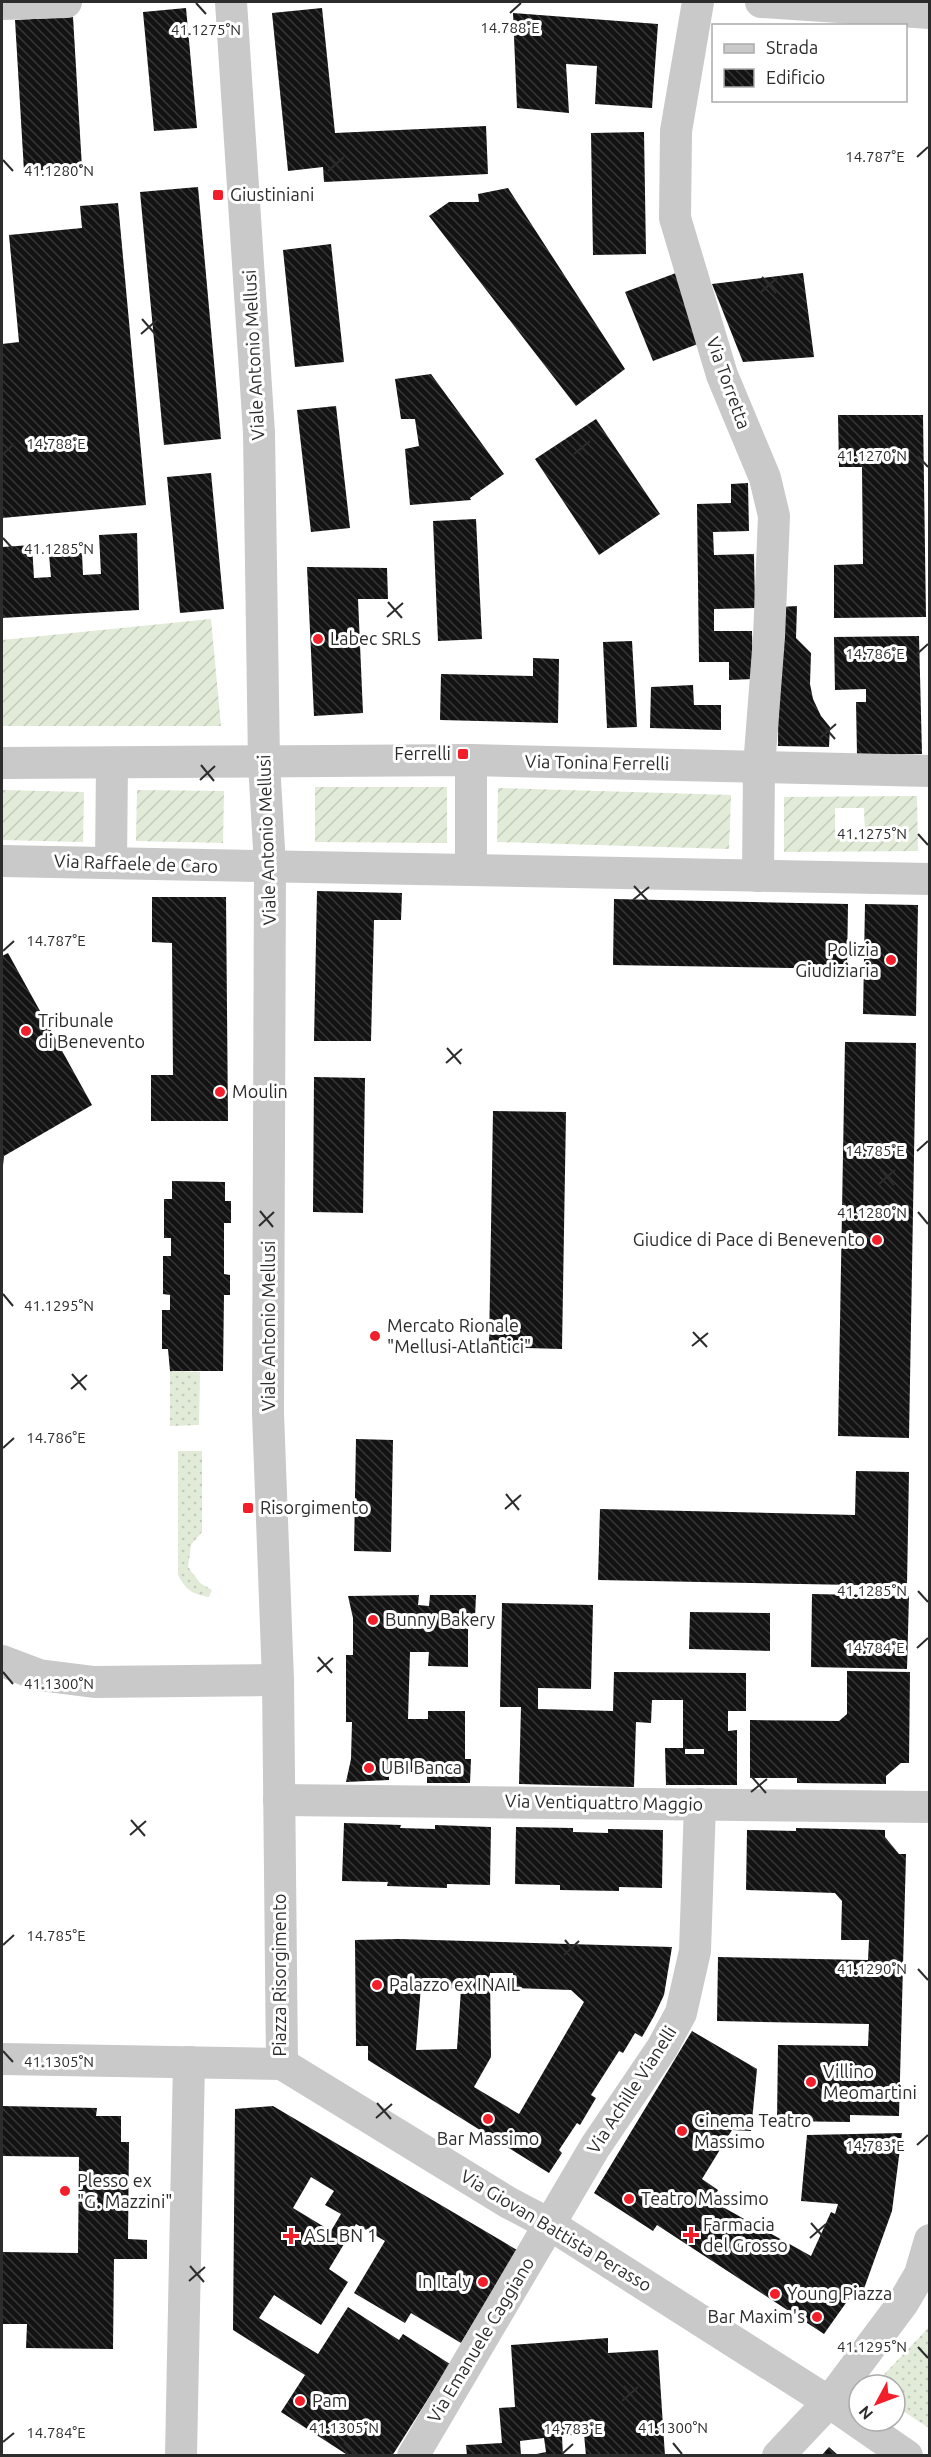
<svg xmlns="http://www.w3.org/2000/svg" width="931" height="2457" viewBox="0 0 931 2457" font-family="Ubuntu,sans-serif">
<defs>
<pattern id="grass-dots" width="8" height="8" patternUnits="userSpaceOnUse" patternTransform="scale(1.5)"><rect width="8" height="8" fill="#e2ebd8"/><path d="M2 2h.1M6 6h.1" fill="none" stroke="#c2caba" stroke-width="1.8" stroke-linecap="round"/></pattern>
<pattern id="garden-furrows" width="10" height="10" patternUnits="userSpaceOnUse" patternTransform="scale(1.5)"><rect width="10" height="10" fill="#e2ebd8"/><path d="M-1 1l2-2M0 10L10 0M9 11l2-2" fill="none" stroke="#c2caba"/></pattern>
<pattern id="building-back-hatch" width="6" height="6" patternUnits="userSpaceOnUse" patternTransform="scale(1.5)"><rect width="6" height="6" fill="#131313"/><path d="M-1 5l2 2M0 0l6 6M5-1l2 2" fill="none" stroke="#363636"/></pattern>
</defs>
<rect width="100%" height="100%" fill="#fff"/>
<g fill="url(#grass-dots)">
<path d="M170 1371 200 1372 199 1425 170 1426Z"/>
<path d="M178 1451H202V1532L191 1545 188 1567 200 1583 212 1590 209 1597C192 1594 186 1590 178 1575Z"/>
<path d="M929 2327V2428L895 2406V2385H874Z"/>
</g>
<g fill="url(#garden-furrows)" fill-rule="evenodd">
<path d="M211 619 221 726H2V640Z"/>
<path d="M315 787H447V843L315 842Z"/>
<path d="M498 788 731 795 729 849 497 842Z"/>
<path d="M2 790 84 792 83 842 2 840Z"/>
<path d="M137 790 224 791 223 843 136 841Z"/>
<path d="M917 796 918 851 784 852V797ZM835 808H864L865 838H835Z"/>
</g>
<g fill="url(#building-back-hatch)" fill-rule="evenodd">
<path d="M186 8 197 128 154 131 143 12Z"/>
<path d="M322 8 335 133 486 126 488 174 324 182 323 167 288 171 272 13Z"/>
<path d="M513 13 658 24 652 108 595 104 597 66 566 64 569 113 517 108Z"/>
<path d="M73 17 82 168 24 171 15 20Z"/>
<path d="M644 132 646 254 593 255 591 133Z"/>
<path d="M198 187 221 439 164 445 140 192Z"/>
<path d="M508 188 625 369 576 406 429 216 449 202H479L478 194Z"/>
<path d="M118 203 146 505 2 518V344L19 342 9 235 82 228 80 206Z"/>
<path d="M331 244 344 362 295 367 283 250Z"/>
<path d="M676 273 703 342 653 361 625 292Z"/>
<path d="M803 273 814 357 743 362 712 284Z"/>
<path d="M431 374 504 474 470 498 471 500 410 505 405 449 419 446 415 419H401L395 379Z"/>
<path d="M336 406 350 528 311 532 297 410Z"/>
<path d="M838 415H923L926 617 834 618V565L863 564 862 467H839Z"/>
<path d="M596 419 660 514 599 555 535 459Z"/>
<path d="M211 473 224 609 180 613 167 477Z"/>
<path d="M748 483 749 531 713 532 714 555 754 554 755 608 714 609V631H752L753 679 729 680V662H699L697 504 731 503V484Z"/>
<path d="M476 519 482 639 438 641 433 521Z"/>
<path d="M137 533 139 610 2 618V547L32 545 34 578 51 577 49 555 82 553 83 575 101 574 99 535Z"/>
<path d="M307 567 387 568 388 599H358L363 713 314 716Z"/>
<path d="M797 606 796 638 811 653 810 684 813 699 821 716 830 727 829 747 778 746 779 607Z"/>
<path d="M919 636 922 754 857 755 856 702H866V689L835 690 834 637Z"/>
<path d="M632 641 637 727 607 728 603 642Z"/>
<path d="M533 658 559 659 558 723 440 720 441 674 533 676Z"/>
<path d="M693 685 694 705H721V730L650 728 651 687Z"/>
<path d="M317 891 402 893 401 920H374L371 1041H314Z"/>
<path d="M152 897H226L228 1121H151V1075H173L172 943 152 942Z"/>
<path d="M614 899 848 904 847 969 613 965Z"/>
<path d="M865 904 918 905 916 1016 863 1014Z"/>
<path d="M8 953 92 1105 4 1156 3 1166 2 1165V956Z"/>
<path d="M845 1042 916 1043 909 1438 838 1436Z"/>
<path d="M314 1077 365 1078 363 1213 313 1212Z"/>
<path d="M493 1111 566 1112 562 1349 489 1347Z"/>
<path d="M172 1181 225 1182V1201H231V1223H224V1274L230 1275V1295H224L223 1371H170L168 1349H162V1310H170V1295L163 1294V1256H171V1238H164V1199H172Z"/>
<path d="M356 1439 393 1440 391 1552 354 1551Z"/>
<path d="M856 1471 909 1472 907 1586 598 1580 600 1509 855 1515Z"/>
<path d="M812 1594 909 1596 907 1669 811 1667Z"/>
<path d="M419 1595 418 1605 429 1606 430 1595H476L475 1618 468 1617V1667L428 1666 429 1652H410L408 1719H428V1711H465V1759H471L470 1783H427V1772H389V1780L346 1782 351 1759 352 1722H346V1655H353V1618L348 1596Z"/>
<path d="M502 1603 593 1605 591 1689 538 1688V1709L613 1711 614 1672 746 1673V1711H728V1731L737 1730V1785H666L665 1748H683V1700H652L651 1723 636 1722 634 1787 519 1784 521 1707H500ZM685 1749H704V1754H685Z"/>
<path d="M690 1612 770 1613V1651L689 1649Z"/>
<path d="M847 1671 910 1672 909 1763H901L886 1776V1784L797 1783V1778H750V1720L839 1721 847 1714Z"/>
<path d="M344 1823 401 1825 400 1828 435 1829V1825L491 1827 490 1885 447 1884V1888L387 1886 388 1882 342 1881Z"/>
<path d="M516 1827 573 1828V1832L608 1833V1829L663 1830 662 1888 619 1887V1891L560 1890V1885L515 1884Z"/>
<path d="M796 1828 885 1830V1837L899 1854H906L899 2116 850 2115V2122L777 2121 778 2045 868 2046 869 2024 717 2021 718 1957 868 1960 869 1940H841L842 1901 835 1893 746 1890 747 1830 796 1831Z"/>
<path d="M399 1939 672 1947 664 1995 654 2016 642 2037 635 2033 623 2053 619 2051 591 2095 596 2098 580 2125 577 2123 559 2150 562 2153 549 2173 368 2060V2046H356L355 1940ZM490 1973H513L514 1988 571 1990 584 2002 519 2114 474 2087 491 2057ZM421 1986 461 1989 457 2049 416 2050Z"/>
<path d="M692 2031 757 2069 751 2131 732 2130 702 2179 718 2190 712 2201 811 2256 831 2212 835 2214 838 2204 801 2201 807 2135 902 2133 892 2211 861 2297 853 2293 824 2334 657 2225 653 2231 594 2193Z"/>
<path d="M2 2106 97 2108 96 2116H121V2142H129L128 2239 147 2240V2259H114L113 2349 26 2348 27 2324H2V2252L78 2253 79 2157 2 2156Z"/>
<path d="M273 2106 517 2250 461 2343 411 2313 405 2323 354 2293 385 2241 356 2224 329 2269 348 2282 321 2325 274 2295 259 2318 318 2354 348 2307 399 2340 403 2334 450 2364 392 2456H349L281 2412 305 2375 233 2330 235 2109ZM311 2177 334 2191 325 2205 341 2214 331 2231 293 2208Z"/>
<path d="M608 2338V2353L658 2350 665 2456H586L584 2434 562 2436 563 2456H527L546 2452 544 2438 520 2441 521 2456H467L466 2445 502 2443 499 2408 515 2407 511 2345Z"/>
<path d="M829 2447 839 2456H821Z"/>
</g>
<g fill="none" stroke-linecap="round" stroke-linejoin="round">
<g stroke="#c9c9c9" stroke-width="32">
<path d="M231 2 259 433 264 763 270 866 268 1413 278 1680 282 2064"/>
<path d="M698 2 676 131 675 218 722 375 765 478 774 516 769 637 759 767 758 876"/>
<path d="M761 2 930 13"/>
<path d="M2 4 66 2"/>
<path d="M471 760V870"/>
<path d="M2 763 471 760 930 771"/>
<path d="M2 861 930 879"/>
<path d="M111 863 112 764"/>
<path d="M2 1661 39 1675 94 1682 278 1680"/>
<path d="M279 1800 930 1807"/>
<path d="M2 2059 282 2064 509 2203 549 2224 829 2402 907 2456"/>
<path d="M181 2456 189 2062"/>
<path d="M413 2456 595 2147 662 2048 681 2013 695 1951 700 1804"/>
<path d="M778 2456 829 2402 903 2303 920 2274 930 2240"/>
</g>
</g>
<path fill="none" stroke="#2c2c2c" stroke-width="2" d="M196 3 206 14M510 13 521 3M329 156 343 172M917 157 928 147M3 160 13 171M328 171 344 157M762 277 776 293M761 292 777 278M142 319 156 335M141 334 157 320M575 440 589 455M3 454 14 444M574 454 590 441M918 456 928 467M3 538 13 549M388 602 402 618M387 617 403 603M917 654 928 644M821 723 835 739M820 738 836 724M201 765 214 781M200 780 215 766M918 834 928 845M634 886 648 901M633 900 649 887M3 951 14 941M447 1048 461 1064M446 1063 462 1049M917 1151 928 1141M880 1169 894 1185M879 1184 895 1170M260 1211 273 1227M918 1212 928 1224M259 1226 274 1212M3 1294 13 1306M693 1332 707 1347M692 1346 708 1333M72 1374 86 1390M71 1389 87 1375M3 1448 14 1438M506 1494 519 1510M505 1509 521 1495M918 1591 928 1602M917 1648 928 1638M318 1657 332 1673M3 1672 13 1684M317 1672 333 1658M752 1777 766 1793M751 1792 767 1779M131 1820 145 1836M130 1835 146 1821M565 1940 578 1956M3 1945 14 1935M564 1955 579 1941M918 1969 928 1980M3 2051 13 2062M377 2103 391 2119M376 2118 392 2104M917 2145 928 2135M811 2223 825 2239M810 2238 826 2224M190 2266 204 2282M189 2281 205 2267M918 2347 928 2358M624 2386 637 2402M622 2401 638 2387M3 2442 14 2433M344 2443 354 2454M673 2443 682 2454M562 2454 573 2444"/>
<g fill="#f21f2b" stroke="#fff" stroke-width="2">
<rect x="212" y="189" width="12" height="12" rx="3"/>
<circle cx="318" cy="639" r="6"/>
<rect x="457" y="748" width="12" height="12" rx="3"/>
<circle cx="891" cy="960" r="6"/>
<circle cx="26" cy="1031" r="6"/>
<circle cx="220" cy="1092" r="6"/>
<circle cx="877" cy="1240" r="6"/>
<circle cx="375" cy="1336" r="6"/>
<rect x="242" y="1502" width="12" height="12" rx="3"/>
<circle cx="373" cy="1620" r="6"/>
<circle cx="369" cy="1768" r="6"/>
<circle cx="377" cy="1985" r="6"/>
<circle cx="811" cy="2082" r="6"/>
<circle cx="488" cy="2119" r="6"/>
<circle cx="682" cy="2131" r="6"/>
<circle cx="65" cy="2191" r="6"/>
<circle cx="629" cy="2199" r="6"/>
<path d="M688 2226h6v6h6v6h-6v6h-6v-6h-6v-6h6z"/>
<path d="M288 2227h6v6h6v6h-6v6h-6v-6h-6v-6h6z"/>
<circle cx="483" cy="2282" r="6"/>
<circle cx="775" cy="2294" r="6"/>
<circle cx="817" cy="2317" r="6"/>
<circle cx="300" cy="2401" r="6"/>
</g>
<g text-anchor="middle" stroke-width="6" stroke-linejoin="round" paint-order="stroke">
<g font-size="18" fill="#2c2c2c" stroke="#fff" text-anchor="start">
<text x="230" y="201">Giustiniani</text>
<text x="330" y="645">Labec SRLS</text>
<text x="451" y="760" text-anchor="end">Ferrelli</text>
<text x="879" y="956" text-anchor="end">Polizia<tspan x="879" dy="21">Giudiziaria</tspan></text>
<text x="38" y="1027">Tribunale<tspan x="38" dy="21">di Benevento</tspan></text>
<text x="232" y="1098">Moulin</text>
<text x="865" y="1246" text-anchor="end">Giudice di Pace di Benevento</text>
<text x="387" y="1332">Mercato Rionale<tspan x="387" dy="21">"Mellusi-Atlantici"</tspan></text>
<text x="260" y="1514">Risorgimento</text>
<text x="385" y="1626">Bunny Bakery</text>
<text x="381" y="1774">UBI Banca</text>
<text x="389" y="1991">Palazzo ex INAIL</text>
<text x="823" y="2078">Villino<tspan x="823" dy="21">Meomartini</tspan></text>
<text x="694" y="2127">Cinema Teatro<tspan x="694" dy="21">Massimo</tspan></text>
<text x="488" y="2145" text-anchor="middle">Bar Massimo</text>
<text x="77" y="2187">Plesso ex<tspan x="77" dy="21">"G. Mazzini"</tspan></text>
<text x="641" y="2205">Teatro Massimo</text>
<text x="703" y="2231">Farmacia<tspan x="703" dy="21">del Grosso</tspan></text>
<text x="304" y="2242">ASL BN 1</text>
<text x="471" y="2288" text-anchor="end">In Italy</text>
<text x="787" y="2300">Young Piazza</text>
<text x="805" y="2323" text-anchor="end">Bar Maxim's</text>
<text x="312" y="2407">Pam</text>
</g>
<g font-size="18" fill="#2c2c2c" stroke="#fff">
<text transform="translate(254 355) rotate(-93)" y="6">Viale Antonio Mellusi</text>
<text transform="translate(728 383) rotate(70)" y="6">Via Torretta</text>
<text transform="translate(597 763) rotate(1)" y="6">Via Tonina Ferrelli</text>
<text transform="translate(267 840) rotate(-92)" y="6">Viale Antonio Mellusi</text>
<text transform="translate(136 864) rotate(2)" y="6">Via Raffaele de Caro</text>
<text transform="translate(269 1326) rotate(-90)" y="6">Viale Antonio Mellusi</text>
<text transform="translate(604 1803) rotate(1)" y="6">Via Ventiquattro Maggio</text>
<text transform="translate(280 1975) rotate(-90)" y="6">Piazza Risorgimento</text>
<text transform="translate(632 2090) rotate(-57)" y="6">Via Achille Vianelli</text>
<text transform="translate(556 2231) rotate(31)" y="6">Via Giovan Battista Perasso</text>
<text transform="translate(481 2340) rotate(-59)" y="6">Via Emanuele Caggiano</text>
</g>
</g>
<g font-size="15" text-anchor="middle" fill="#2c2c2c" stroke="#fff" stroke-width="6" stroke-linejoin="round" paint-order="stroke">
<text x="510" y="33">14.788°E</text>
<text x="206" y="35">41.1275°N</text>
<text x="875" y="162">14.787°E</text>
<text x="59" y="176">41.1280°N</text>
<text x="56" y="449">14.788°E</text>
<text x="872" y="461">41.1270°N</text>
<text x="59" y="554">41.1285°N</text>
<text x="875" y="659">14.786°E</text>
<text x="872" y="839">41.1275°N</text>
<text x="56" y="946">14.787°E</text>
<text x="875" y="1156">14.785°E</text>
<text x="872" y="1218">41.1280°N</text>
<text x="59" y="1311">41.1295°N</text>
<text x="56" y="1443">14.786°E</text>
<text x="872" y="1596">41.1285°N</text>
<text x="875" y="1653">14.784°E</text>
<text x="59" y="1689">41.1300°N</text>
<text x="56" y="1941">14.785°E</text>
<text x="872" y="1974">41.1290°N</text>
<text x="59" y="2067">41.1305°N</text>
<text x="875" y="2151">14.783°E</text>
<text x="872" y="2352">41.1295°N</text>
<text x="344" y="2433">41.1305°N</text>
<text x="673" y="2433">41.1300°N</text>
<text x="573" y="2434">14.783°E</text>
<text x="56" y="2438">14.784°E</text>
</g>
<rect width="931" height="2457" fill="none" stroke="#2c2c2c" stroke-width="6"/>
<rect x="712" y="24" width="195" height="78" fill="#ffffff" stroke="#ababab" stroke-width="1.5"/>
<rect x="724" y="44" width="30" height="9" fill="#c9c9c9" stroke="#ababab" stroke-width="1.5"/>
<text x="766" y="54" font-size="18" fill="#2c2c2c">Strada</text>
<rect x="724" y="69" width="30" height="18" fill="url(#building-back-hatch)" stroke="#ababab" stroke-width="1.5"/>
<text x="766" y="84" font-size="18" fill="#2c2c2c">Edificio</text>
<g transform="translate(877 2403) rotate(229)"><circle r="28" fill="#ffffff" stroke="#ababab" stroke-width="1.5"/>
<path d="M0-4.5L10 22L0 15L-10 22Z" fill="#f21f2b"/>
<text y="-9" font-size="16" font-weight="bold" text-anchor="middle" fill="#2c2c2c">N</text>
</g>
</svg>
